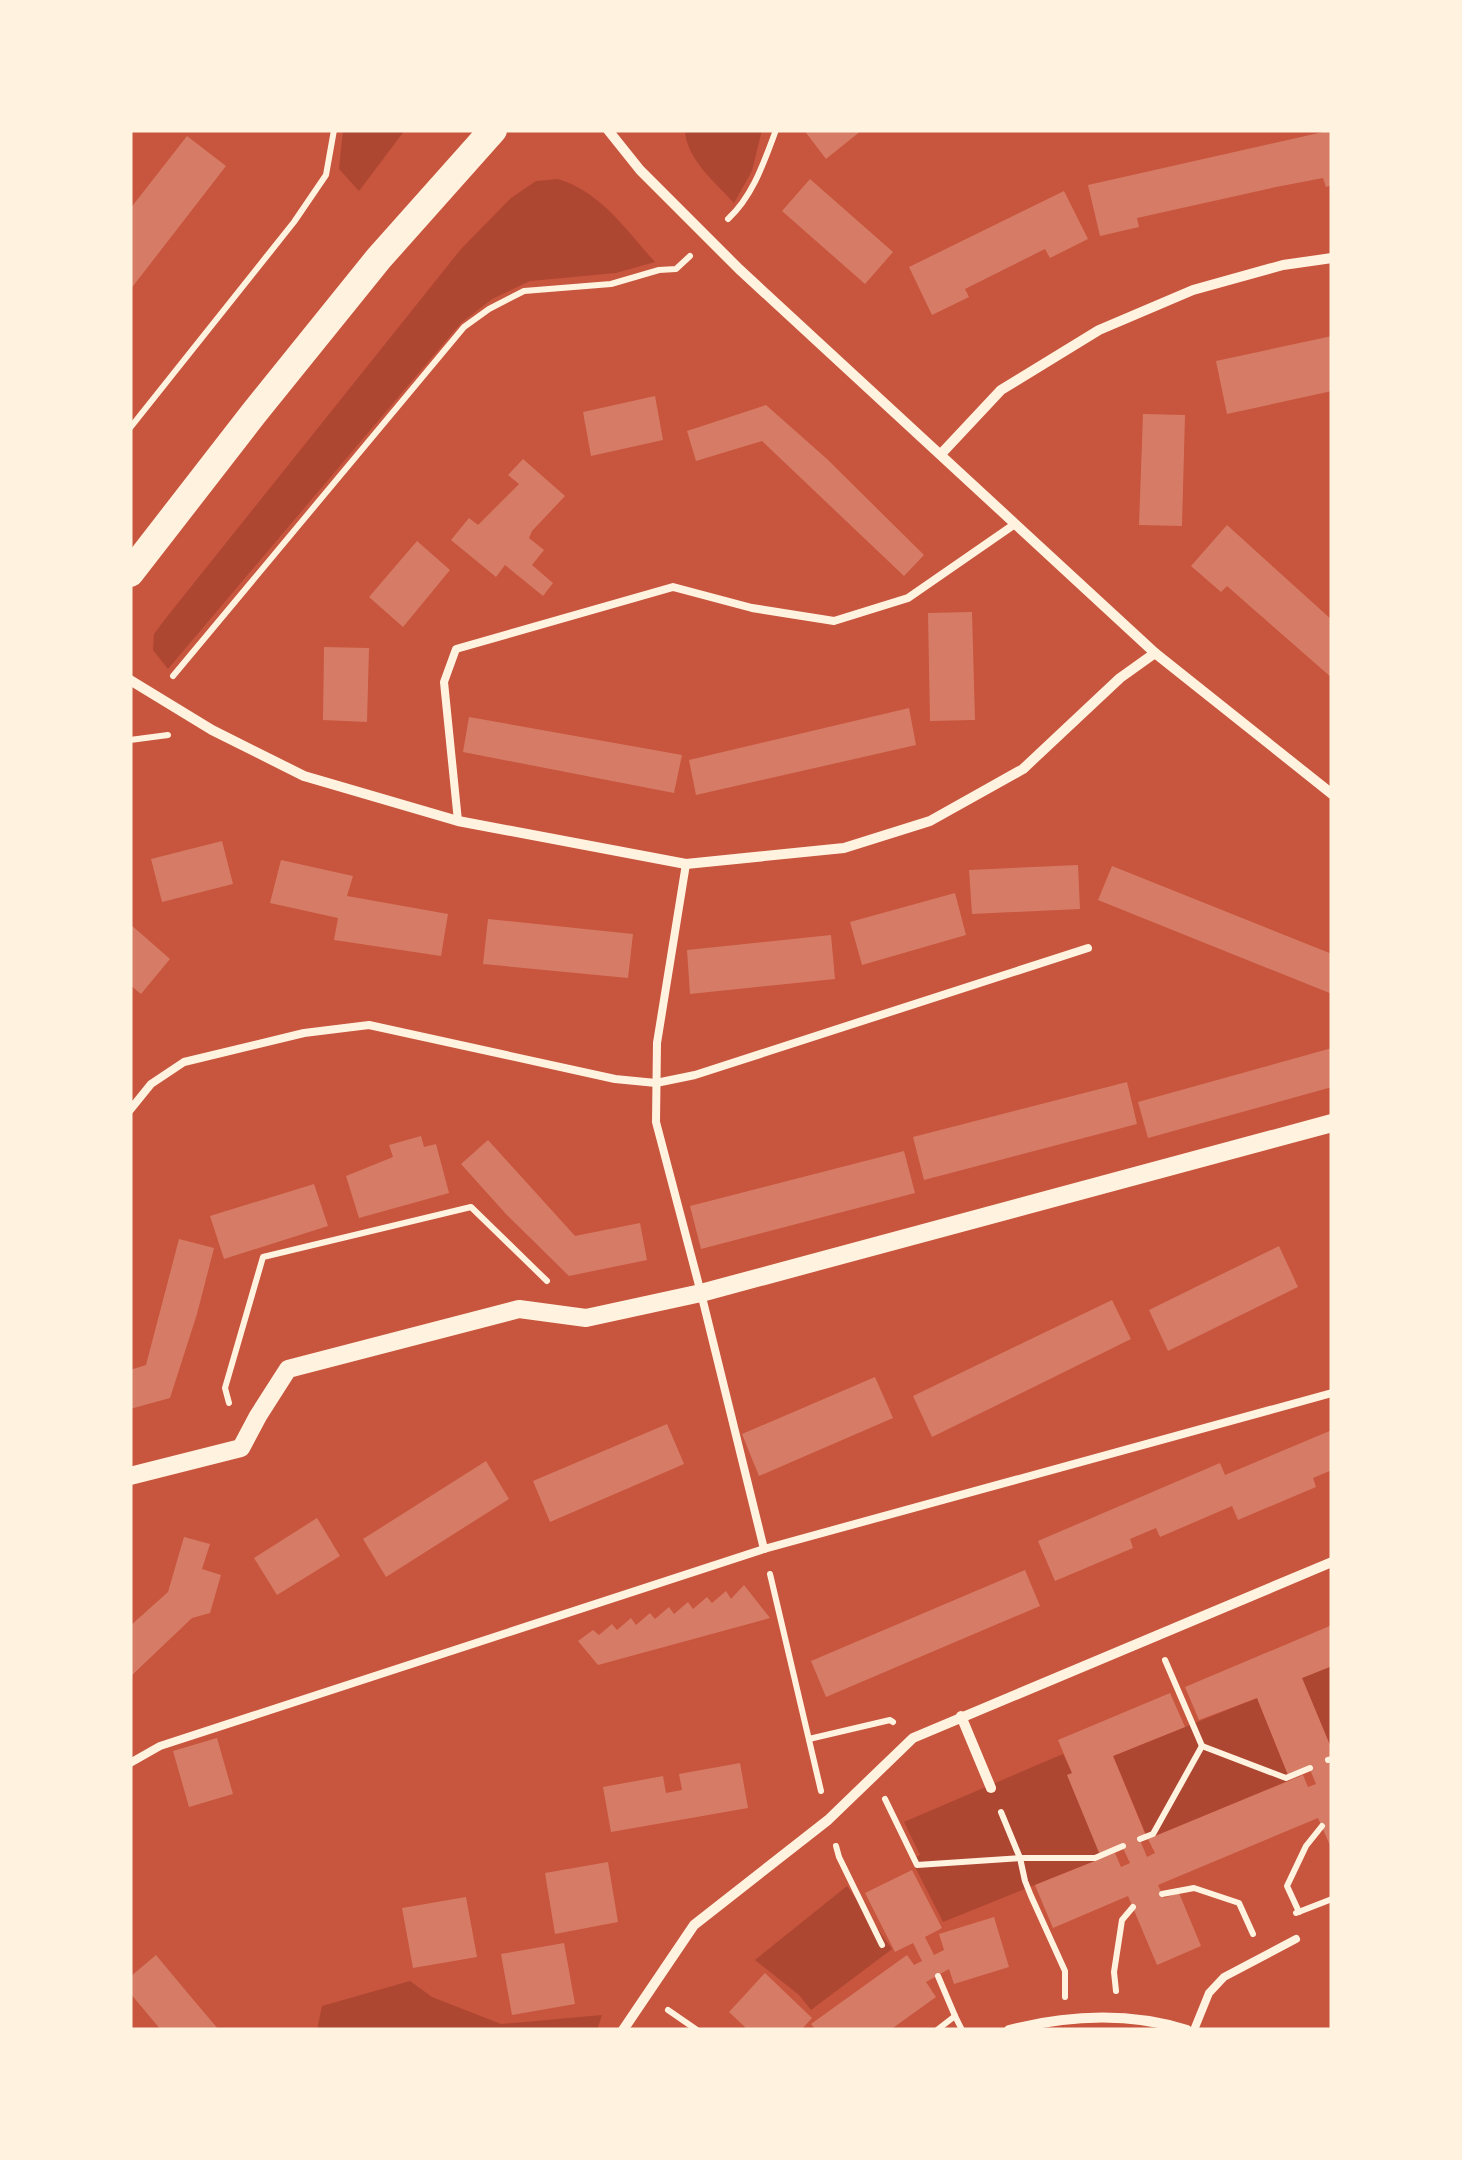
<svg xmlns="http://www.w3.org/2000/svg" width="1462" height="2160" viewBox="0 0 1462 2160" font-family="Spectral,serif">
<rect width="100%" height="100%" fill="#c8553d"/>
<g fill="#ae4732">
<path d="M343 130H405L359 191 339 169Z"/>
<path d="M685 130H762L752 171 734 203C716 183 686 159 685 130Z"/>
<path d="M558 179C601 192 626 230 655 262L616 273 530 281 492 299 461 323 168 669 153 650 154 634 166 618 461 249 511 198 536 181Z"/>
<path d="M1332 1666V1750L1302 1678Z"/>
<path d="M1257 1698 1290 1780 1148 1839 1113 1756Z"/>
<path d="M1063 1754 1072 1773 1068 1776 1102 1858 943 1922 911 1859 920 1855 904 1822Z"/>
<path d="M847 1886 892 1949 811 2010 799 1995 755 1960Z"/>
<path d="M410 1981 432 1997 501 2024 602 2015 597 2030H317L322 2006Z"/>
</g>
<g fill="#d67c66">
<path d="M804 130H862L826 159Z"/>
<path d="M1332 130V185L1326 187 1323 178 1276 187 1137 218 1139 227 1100 236 1088 185Z"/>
<path d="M187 136 226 166 130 290V209Z"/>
<path d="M810 179 893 252 865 284 782 211Z"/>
<path d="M1064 191 1088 239 1050 258 1045 249 965 289 969 297 932 315 909 267Z"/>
<path d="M1332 336V391L1227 414 1216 361Z"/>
<path d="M655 396 663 440 591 456 583 412Z"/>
<path d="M766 405 827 459 924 555 904 576 762 441 696 461 687 431Z"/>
<path d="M1143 414 1185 415 1182 526 1139 525Z"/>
<path d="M523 459 565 496 532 531 529 538 544 550 532 565 553 583 543 596 505 565 496 577 451 540 469 518 478 525 519 484 508 475Z"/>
<path d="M1227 525 1332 620V678L1227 586 1221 592 1191 566Z"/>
<path d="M417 541 450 570 403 627 369 597Z"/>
<path d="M972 612 975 720 930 721 928 613Z"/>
<path d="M324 647 369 648 367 722 323 720Z"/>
<path d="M909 708 916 745 696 795 689 760Z"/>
<path d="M469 717 682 755 674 793 463 752Z"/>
<path d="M222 841 233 884 162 902 151 859Z"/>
<path d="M281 860 353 876 347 896 448 914 441 956 334 940 338 918 270 903Z"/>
<path d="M1078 865 1080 909 972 914 969 870Z"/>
<path d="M1112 866 1332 954V994L1098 900Z"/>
<path d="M955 893 966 935 862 965 850 922Z"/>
<path d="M488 919 633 934 628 978 483 964Z"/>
<path d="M130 924 170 959 141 994 130 985Z"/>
<path d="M831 935 835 979 690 994 687 950Z"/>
<path d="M1332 1048V1087L1148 1138 1138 1102Z"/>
<path d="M1127 1082 1137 1124 924 1180 913 1137Z"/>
<path d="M421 1136 424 1147 436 1144 449 1193 359 1218 346 1176 393 1157 389 1145Z"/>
<path d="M488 1140 575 1236 640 1223 647 1260 569 1276 506 1214 461 1164Z"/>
<path d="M904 1151 915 1193 701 1249 690 1206Z"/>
<path d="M314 1184 328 1226 224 1259 210 1216Z"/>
<path d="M179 1239 214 1248 197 1314 170 1398 130 1409V1370L146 1365Z"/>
<path d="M1279 1246 1298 1287 1168 1351 1149 1310Z"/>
<path d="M1112 1300 1131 1339 932 1437 913 1396Z"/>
<path d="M875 1377 893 1418 759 1476 742 1434Z"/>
<path d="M667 1424 684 1464 550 1522 533 1481Z"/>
<path d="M1332 1430V1470L1313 1478 1316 1487 1238 1520 1232 1506 1160 1537 1156 1528 1130 1539 1133 1548 1055 1581 1038 1541 1220 1463 1225 1475Z"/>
<path d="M486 1461 509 1499 386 1577 363 1539Z"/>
<path d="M317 1518 340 1556 277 1595 254 1558Z"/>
<path d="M184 1537 210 1544 202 1569 221 1575 210 1613 192 1618 130 1677V1626L168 1592Z"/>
<path d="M1025 1570 1040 1606 826 1697 811 1661Z"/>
<path d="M744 1585 770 1618 598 1665 578 1641 593 1630 599 1635 612 1624 617 1630 631 1618 636 1625 650 1613 655 1619 669 1607 674 1614 688 1602 693 1609 707 1597 712 1603 726 1591 731 1599Z"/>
<path d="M1332 1625V1666L1302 1678 1332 1750V1757L1328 1760 1332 1769V1850L1318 1818 1158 1885 1164 1898 1179 1893 1201 1946 1157 1965 1128 1896 1053 1928 1035 1885 1115 1853 1121 1867 1130 1863 1122 1846 1100 1855 1067 1775 1072 1773 1058 1740 1170 1693 1185 1727 1113 1756 1146 1836 1139 1838 1147 1857 1155 1853 1148 1839 1303 1775 1308 1787 1316 1784 1309 1767 1288 1775 1257 1698 1199 1720 1185 1687Z"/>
<path d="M217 1738 233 1794 189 1807 173 1751Z"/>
<path d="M740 1763 748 1808 611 1832 603 1787 663 1776 666 1793 682 1790 679 1774Z"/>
<path d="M608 1862 618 1922 555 1934 545 1873Z"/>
<path d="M912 1870 942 1928 925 1937 934 1955 944 1950 939 1934 994 1917 1009 1967 954 1984 949 1969 926 1982 936 1997 890 2030H816L811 2024 907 1955 914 1965 922 1961 913 1943 895 1952 865 1893Z"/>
<path d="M466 1897 477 1957 413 1968 402 1908Z"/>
<path d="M564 1943 575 2004 512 2015 501 1954Z"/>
<path d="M156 1955 191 1997 219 2030H161L130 1993V1977Z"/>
<path d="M765 1973 812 2018 801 2030H748L729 2012Z"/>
</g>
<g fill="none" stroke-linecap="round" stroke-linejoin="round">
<g stroke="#fff3e0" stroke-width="6">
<path d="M728 219C753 196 764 162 776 130"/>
<path d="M130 428 294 222 326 175 334 130"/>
<path d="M173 676 464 327 489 309 524 291 611 284 659 270 676 269 690 256"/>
<path d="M130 740 168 735"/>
<path d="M229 1403 225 1388 263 1257 471 1207 547 1281"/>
<path d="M770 1574 821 1791"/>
<path d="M1165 1660 1202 1746"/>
<path d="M809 1739 890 1720 893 1722"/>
<path d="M1328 1760 1332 1759"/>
<path d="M885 1799 917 1865 1020 1858H1095L1123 1846"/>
<path d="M1001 1812 1020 1858 1025 1881 1031 1896 1065 1971V1997"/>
<path d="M1140 1839 1153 1834 1202 1746 1286 1778 1310 1768"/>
<path d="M836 1846 839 1857 882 1945"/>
<path d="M1162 1894 1194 1888 1239 1903 1253 1934"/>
<path d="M1299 1912 1287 1886 1306 1846 1322 1826"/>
<path d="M1296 1913 1332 1899"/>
<path d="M938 1976 955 2016"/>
<path d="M1116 1991 1114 1972 1122 1920 1133 1907"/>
<path d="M668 2010 697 2030"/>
<path d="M937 2030 955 2016 962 2030"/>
</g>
<g stroke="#fff3e0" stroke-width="8">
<path d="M458 821 444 682 456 649 673 587 752 608 834 621 908 598 1015 524"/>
<path d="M686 864 657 1043 656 1122 701 1293 764 1549"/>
<path d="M130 1110 151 1084 184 1062 304 1033 369 1025 615 1079 656 1083 695 1075 1088 948"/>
<path d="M130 1763 160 1746 764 1549 1332 1393"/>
<path d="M1194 2030 1209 1993 1224 1977 1296 1939"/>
</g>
<g stroke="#fff3e0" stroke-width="10">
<path d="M608 130 640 170 739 269 1155 653 1332 794"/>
<path d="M941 454 1001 390 1099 330 1193 290 1283 265 1332 258"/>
<path d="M130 680 212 730 304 776 458 821 686 864 844 848 930 821 1023 769 1120 678 1155 653"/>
<path d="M961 1716 991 1788"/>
<path d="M623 2030 694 1925 828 1820 913 1738 1332 1562"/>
<path d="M1009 2030C1068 2015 1129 2012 1187 2030"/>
</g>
<path stroke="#fff3e0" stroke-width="18" d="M130 1476 241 1448 258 1416 288 1369 519 1309 586 1318 701 1293 1332 1123"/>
<path stroke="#fff3e0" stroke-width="28" d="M130 573 254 413 379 258 493 130"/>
</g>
<rect width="1462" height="2160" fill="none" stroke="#fff3e0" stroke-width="265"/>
</svg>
